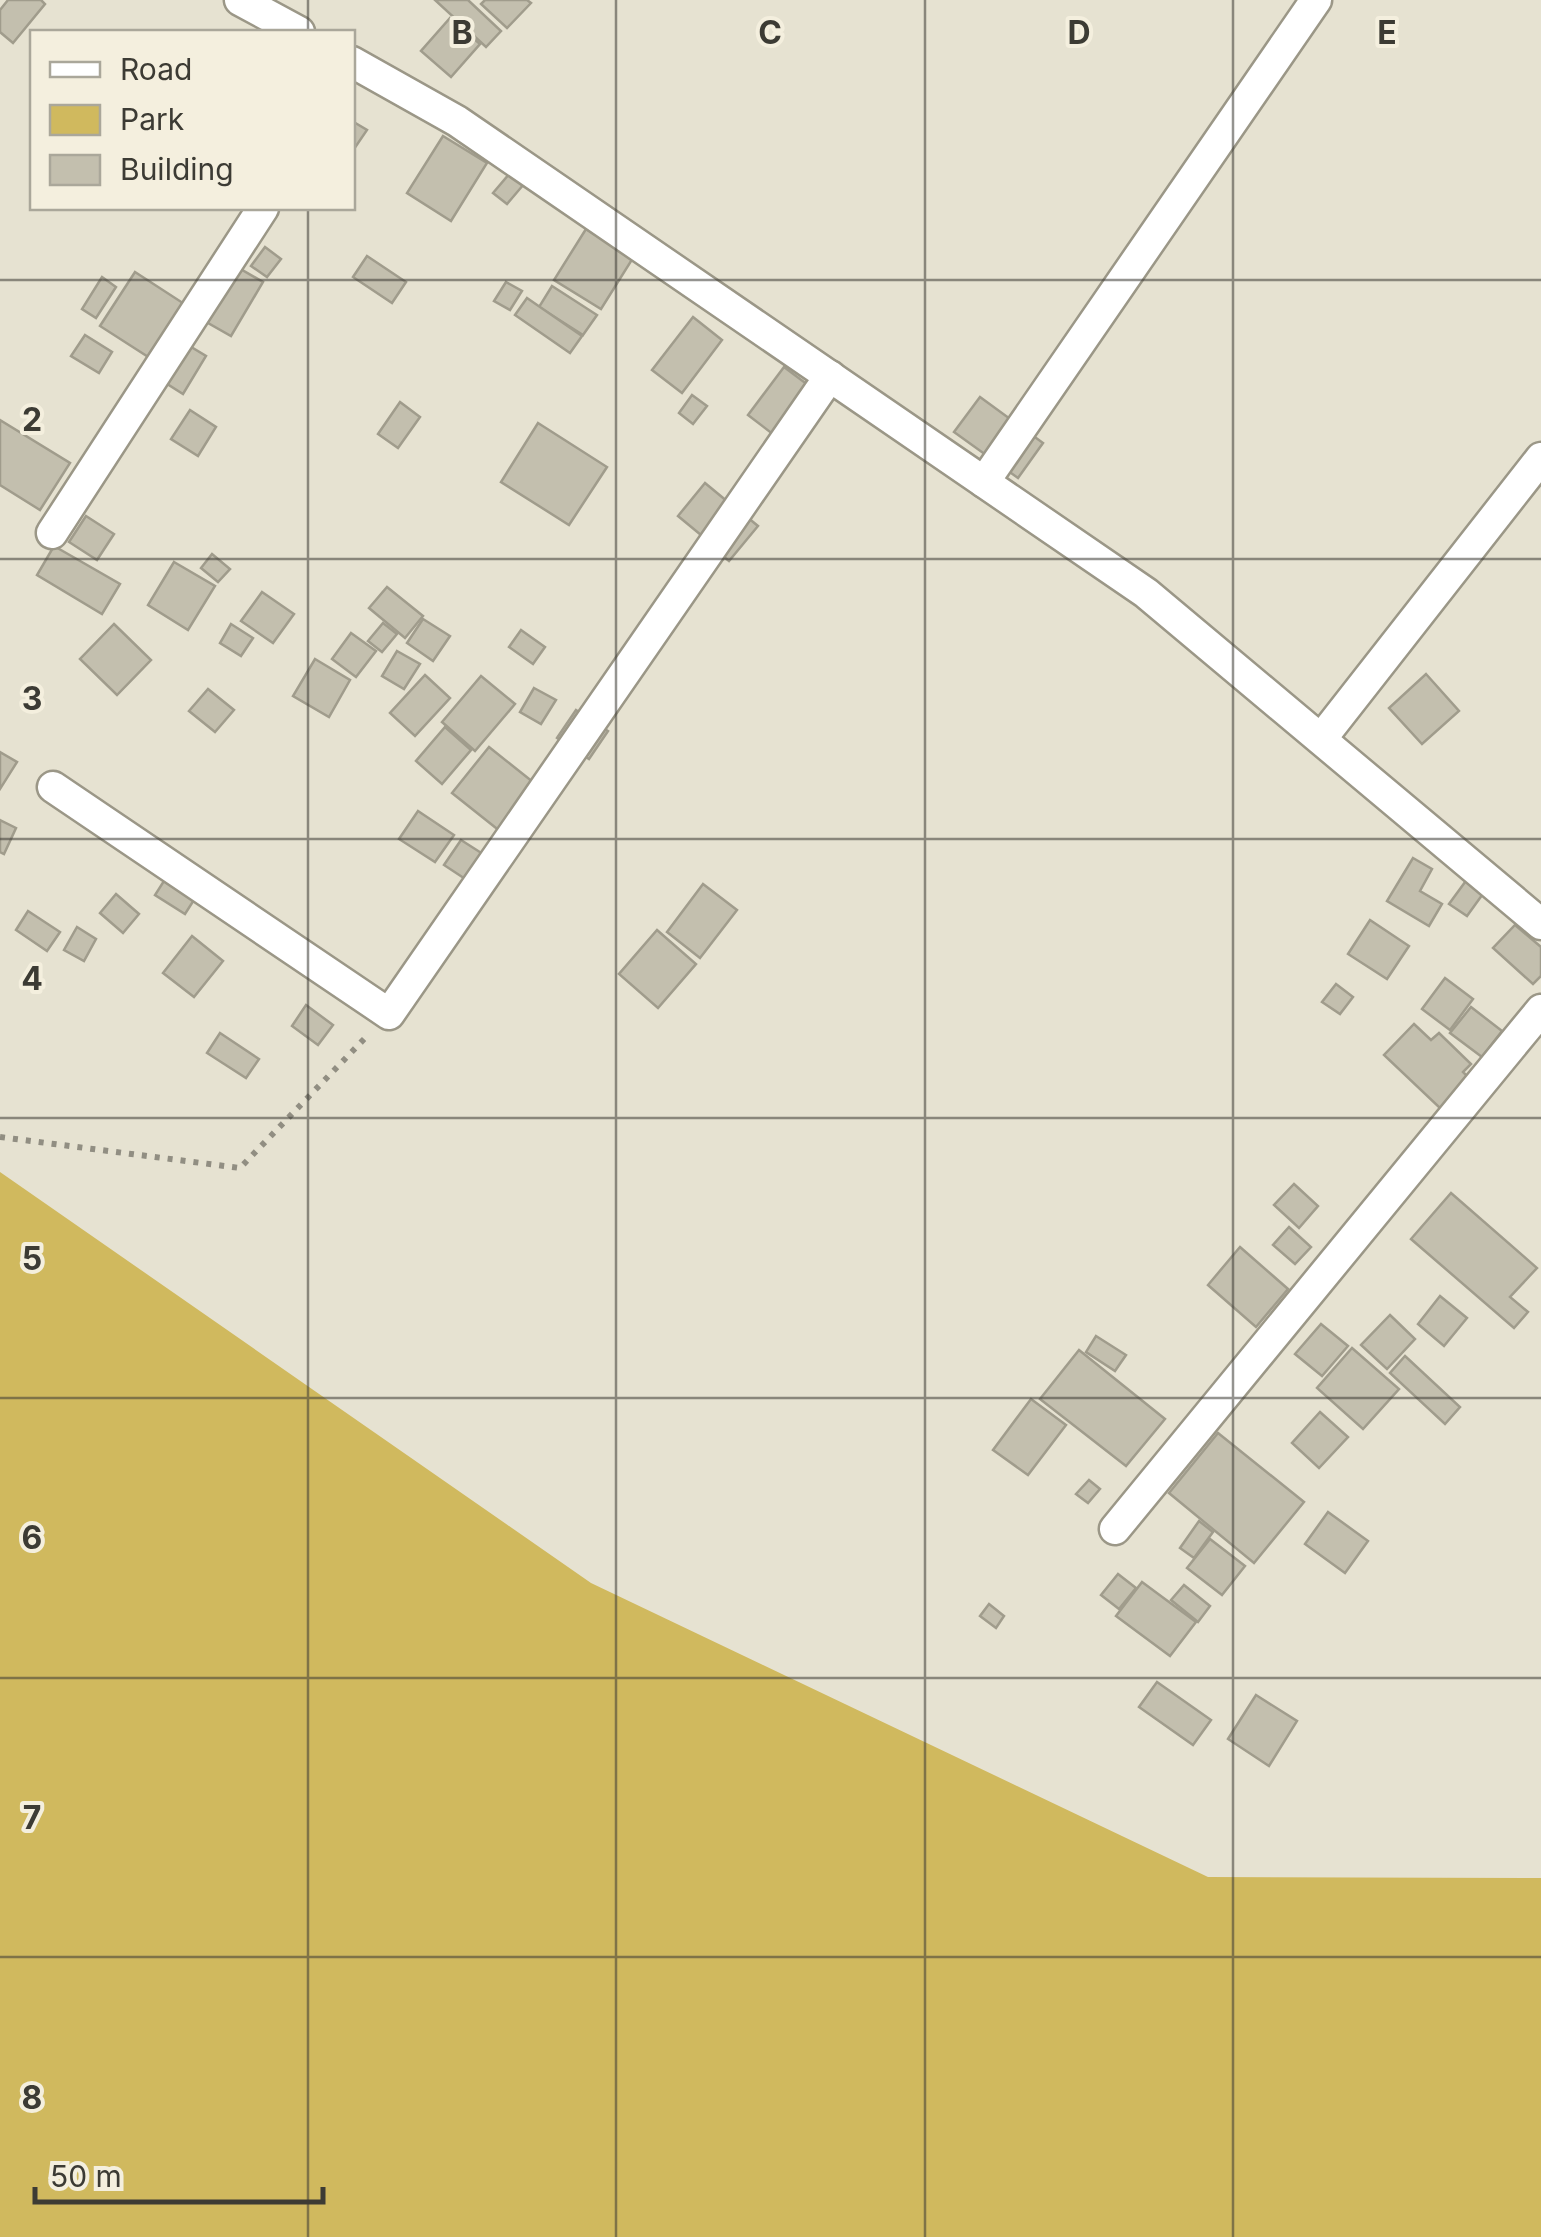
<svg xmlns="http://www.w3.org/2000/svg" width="1541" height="2237" viewBox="0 0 1541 2237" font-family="Inter,sans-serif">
<rect width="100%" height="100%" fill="#e6e2d1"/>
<path fill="#d0b95e" d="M0 1172 591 1583 1208 1877 1541 1878V2237H0Z"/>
<g fill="#c3bfae" stroke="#a09c8c" stroke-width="2.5">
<path d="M8 0H41L45 4 13 43 0 32V10Z"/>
<path d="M435 0H468L501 31 486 47Z"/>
<path d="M485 0H527L531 3 507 28 481 4Z"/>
<path d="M450 18 480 44 451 77 421 51Z"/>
<path d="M352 121 367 130 352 152Z"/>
<path d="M443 136 487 163 451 221 407 193Z"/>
<path d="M510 173 524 184 507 204 493 193Z"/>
<path d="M586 229 633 258 601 309 554 280Z"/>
<path d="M265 247 281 259 267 277 251 266Z"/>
<path d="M367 256 406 282 392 303 353 277Z"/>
<path d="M225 260 263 282 231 336 194 315Z"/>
<path d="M135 272 189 307 153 360 100 326Z"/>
<path d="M102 277 116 287 96 318 82 309Z"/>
<path d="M506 282 522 291 510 310 494 301Z"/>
<path d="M552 286 597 315 583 335 539 307Z"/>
<path d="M527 298 582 336 570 353 515 315Z"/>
<path d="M693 317 722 340 682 393 652 370Z"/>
<path d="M85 335 112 352 99 373 71 356Z"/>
<path d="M173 336 206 356 183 394 150 373Z"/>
<path d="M784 367 828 400 791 448 748 415Z"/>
<path d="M692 395 707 406 693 424 679 413Z"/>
<path d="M980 397 1043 443 1018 478 954 432Z"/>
<path d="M400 402 420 417 398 448 378 434Z"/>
<path d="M190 410 216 427 198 456 171 439Z"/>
<path d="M0 420 70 463 40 510 0 485Z"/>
<path d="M538 423 607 467 569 525 501 482Z"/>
<path d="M705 483 734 507 707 540 678 516Z"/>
<path d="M736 508 758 526 729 561 708 544Z"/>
<path d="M86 516 114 534 97 560 69 542Z"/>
<path d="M54 546 120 584 102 614 37 575Z"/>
<path d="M212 554 230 569 218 582 201 568Z"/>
<path d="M174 562 215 586 188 630 148 605Z"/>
<path d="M387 587 423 616 405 638 369 608Z"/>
<path d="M262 592 294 614 273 643 241 621Z"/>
<path d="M423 619 450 636 433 661 407 643Z"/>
<path d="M383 623 397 634 382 652 368 641Z"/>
<path d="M114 624 151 660 117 695 80 659Z"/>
<path d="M231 624 253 638 241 656 220 643Z"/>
<path d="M521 630 545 647 533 664 509 647Z"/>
<path d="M351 633 376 651 356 677 332 659Z"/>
<path d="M397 651 420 664 404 689 382 676Z"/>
<path d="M315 659 350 680 329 717 293 696Z"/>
<path d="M1426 674 1459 711 1422 744 1389 708Z"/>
<path d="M425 675 450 698 415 736 390 713Z"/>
<path d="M481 676 515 704 475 751 442 722Z"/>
<path d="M534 688 556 700 541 724 520 712Z"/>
<path d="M208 689 234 710 215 732 189 711Z"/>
<path d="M576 710 608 731 589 759 557 738Z"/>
<path d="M445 727 471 750 442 784 416 761Z"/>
<path d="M489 747 553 798 516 844 452 793Z"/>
<path d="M0 752 17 762 0 789Z"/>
<path d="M418 811 454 835 435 862 399 839Z"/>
<path d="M0 820 16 828 4 854 0 852Z"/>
<path d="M461 840 497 863 479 888 444 865Z"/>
<path d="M1413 858 1432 869 1420 891 1442 904 1429 926 1387 901Z"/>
<path d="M171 870 201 889 185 914 155 895Z"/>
<path d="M1468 878 1485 891 1467 916 1449 904Z"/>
<path d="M703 884 737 910 700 958 667 932Z"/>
<path d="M116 894 139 914 123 933 100 913Z"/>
<path d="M28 911 60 932 47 951 16 930Z"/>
<path d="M1370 920 1409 946 1387 979 1348 954Z"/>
<path d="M1515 925 1541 947V976L1533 984 1493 948Z"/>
<path d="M77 927 96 939 84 961 64 950Z"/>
<path d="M657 930 696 964 658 1008 619 974Z"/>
<path d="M192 936 223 961 194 997 163 973Z"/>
<path d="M1445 978 1473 999 1450 1030 1422 1009Z"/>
<path d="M1336 984 1353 997 1340 1014 1322 1002Z"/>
<path d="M306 1005 333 1025 318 1045 292 1026Z"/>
<path d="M1471 1007 1502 1031 1482 1057 1450 1033Z"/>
<path d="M1414 1024 1431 1040 1439 1033 1471 1064 1463 1072 1470 1079 1441 1109 1384 1055Z"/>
<path d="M220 1033 259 1059 246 1078 207 1053Z"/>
<path d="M1294 1184 1318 1206 1299 1228 1274 1205Z"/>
<path d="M1451 1193 1537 1268 1510 1297 1528 1312 1514 1328 1411 1239Z"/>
<path d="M1289 1227 1311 1247 1295 1264 1273 1245Z"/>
<path d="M1240 1247 1288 1289 1256 1327 1208 1285Z"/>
<path d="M1440 1296 1467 1318 1444 1346 1418 1324Z"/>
<path d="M1390 1315 1415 1339 1387 1369 1361 1345Z"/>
<path d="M1321 1324 1348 1346 1322 1376 1295 1354Z"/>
<path d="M1096 1336 1126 1355 1115 1371 1086 1352Z"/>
<path d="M1352 1348 1399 1389 1363 1429 1317 1388Z"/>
<path d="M1079 1350 1165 1419 1126 1466 1040 1399Z"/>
<path d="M1405 1356 1460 1407 1445 1424 1390 1373Z"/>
<path d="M1031 1399 1066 1425 1028 1475 993 1450Z"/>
<path d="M1320 1412 1348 1437 1319 1468 1292 1443Z"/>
<path d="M1218 1433 1304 1502 1254 1563 1169 1493Z"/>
<path d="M1089 1480 1100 1489 1088 1503 1076 1494Z"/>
<path d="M1328 1512 1368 1541 1345 1573 1305 1544Z"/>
<path d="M1199 1521 1213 1532 1194 1558 1180 1548Z"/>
<path d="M1210 1539 1245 1566 1222 1595 1187 1568Z"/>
<path d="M1118 1574 1136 1588 1119 1609 1101 1595Z"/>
<path d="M1142 1582 1196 1622 1170 1656 1116 1616Z"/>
<path d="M1184 1585 1210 1606 1198 1622 1171 1600Z"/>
<path d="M989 1604 1004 1616 996 1628 980 1616Z"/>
<path d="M1157 1682 1211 1720 1193 1745 1139 1707Z"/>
<path d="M1256 1695 1297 1721 1269 1766 1228 1739Z"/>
</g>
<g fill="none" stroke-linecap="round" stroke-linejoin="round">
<defs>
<g id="minor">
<path d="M240 0 299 32"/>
<path d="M352 62 457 121 1146 593 1541 924"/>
<path d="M984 482 1316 0"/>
<path d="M52 533 263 208"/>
<path d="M1321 739 1541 458"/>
<path d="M53 787 389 1014 830 376"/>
<path d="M1115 1529 1541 1010"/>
</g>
</defs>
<use href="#minor" stroke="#9b9787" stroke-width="35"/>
<path stroke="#918e82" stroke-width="6" stroke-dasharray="5 8" stroke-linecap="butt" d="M0 1137 240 1168 367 1036"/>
<use href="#minor" stroke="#fff" stroke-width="30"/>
</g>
<path fill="none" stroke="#3c3b34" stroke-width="2.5" stroke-opacity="0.55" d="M308 0V32M616 0V2237M925 0V2237M1233 0V2237M308 208V2237M0 280H1541M0 559H1541M0 839H1541M0 1118H1541M0 1398H1541M0 1678H1541M0 1957H1541"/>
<g font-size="32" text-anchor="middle" font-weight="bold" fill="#3c3b34" stroke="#f4efde" stroke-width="8" stroke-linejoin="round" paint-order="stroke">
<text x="462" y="44">B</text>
<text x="770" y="44">C</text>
<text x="1079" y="44">D</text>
<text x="1387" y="44">E</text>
<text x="32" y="431">2</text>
<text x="32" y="710">3</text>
<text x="32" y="990">4</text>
<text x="32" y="1270">5</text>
<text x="32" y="1549">6</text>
<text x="32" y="1829">7</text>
<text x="32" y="2109">8</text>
</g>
<rect x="30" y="30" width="325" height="180" fill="#f4efde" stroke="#aaa79a" stroke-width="2.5"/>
<rect x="50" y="62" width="50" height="15" fill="#ffffff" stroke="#aaa79a" stroke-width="2.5"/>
<text x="120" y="80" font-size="30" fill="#3c3b34">Road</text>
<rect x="50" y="105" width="50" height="30" fill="#d0b95e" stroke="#aaa79a" stroke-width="2.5"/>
<text x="120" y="130" font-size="30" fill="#3c3b34">Park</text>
<rect x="50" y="155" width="50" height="30" fill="#c3bfae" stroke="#aaa79a" stroke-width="2.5"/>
<text x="120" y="180" font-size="30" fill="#3c3b34">Building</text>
<path d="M35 2187v15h288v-15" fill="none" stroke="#3c3b34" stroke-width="5"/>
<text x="50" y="2187" font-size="30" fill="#3c3b34" stroke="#f4efde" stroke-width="8" paint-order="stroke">50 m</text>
</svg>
